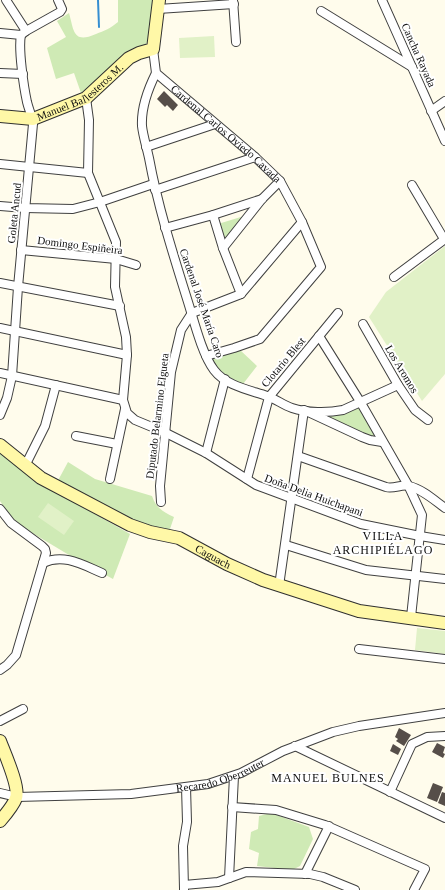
<svg xmlns="http://www.w3.org/2000/svg" width="445" height="890" viewBox="0 0 445 890" font-family="Georgia,serif">
<rect width="100%" height="100%" fill="#fffcec"/>
<g fill="#cfeab5">
<path d="M118 0H154L149 40 145 45 132 49 125 55 81 93 74 73 56 79 47 48 66 37 57 21 69 13C74 31 73 44 96 34 104 31 111 28 118 22Z"/>
<path d="M244 216 223 241 218 224Z"/>
<path d="M240 350 257 366 243 384C228 377 219 373 211 358Z"/>
<path d="M359 408 376 437 364 434 323 415 344 414Z"/>
<path d="M0 452 44 485 130 534 113 579 74 558 24 528 12 518 0 501Z"/>
<path d="M68 462 95 479 152 496C156 508 163 512 174 517L168 535 55 486Z"/>
<path d="M271 813 309 827 313 839 300 866 292 870 257 866 259 853 249 849 251 832 258 829 259 816Z"/>
</g>
<g fill="#e1f1c7">
<path d="M214 36 215 57 180 58 179 38Z"/>
<path d="M445 246V374L422 401 369 317 386 292Z"/>
<path d="M48 503 74 521 64 535 38 517Z"/>
<path d="M417 628 445 631V654L415 650Z"/>
</g>
<g fill="none" stroke-linecap="round" stroke-linejoin="round">
<path stroke="#358ed1" stroke-width="2" d="M98 0 99 27"/>
</g>
<g fill="#564e49">
<path d="M164 91 178 105 173 111 167 105 165 107 157 99Z"/>
<path d="M399 728 411 735 404 746 396 741 398 739 395 737Z"/>
<path d="M437 743 445 747 443 753 445 754 443 758 432 752Z"/>
<path d="M393 744 401 749 398 755 390 751Z"/>
<path d="M433 783 443 787 437 802 427 798Z"/>
<path d="M442 792 445 793V806L438 803Z"/>
</g>
<g fill="none" stroke-linecap="round" stroke-linejoin="round">
<defs>
<g id="street">
<path d="M6 0 26 31"/>
<path d="M233 0 236 42"/>
<path d="M382 0 445 141"/>
<path d="M158 9 234 4"/>
<path d="M321 11 412 67"/>
<path d="M0 33 21 35 26 31 60 12 62 9 58 0"/>
<path id="s1" d="M153 49 156 73 255 157 280 181 302 222 321 267 260 339 234 348 206 356"/>
<path d="M0 73 23 74"/>
<path d="M156 73C148 89 141 108 142 126 143 136 147 148 149 158 158 207 173 254 188 302 194 321 202 354 214 370 226 386 250 390 267 396 276 399 283 405 292 408 307 413 328 413 343 410L398 385"/>
<path d="M86 98 89 120 88 173 116 242 115 287 126 337 127 355 123 400 127 413 135 420 164 432 206 453 256 485 361 524 420 536 445 540"/>
<path d="M431 111 445 101"/>
<path d="M146 147 215 124"/>
<path d="M0 164 88 173"/>
<path d="M412 185 444 239"/>
<path d="M155 190 255 157"/>
<path d="M0 206 25 208 73 209 100 202 153 184"/>
<path d="M213 215 223 248 241 294"/>
<path d="M165 228 213 215 262 199"/>
<path d="M223 248 262 199 280 181"/>
<path d="M21 250 116 259 136 265"/>
<path d="M394 277 445 239"/>
<path d="M0 283 120 306"/>
<path d="M363 324 398 385 415 410 428 420"/>
<path d="M0 328 127 355"/>
<path d="M319 336 361 403 408 485 422 515 411 617"/>
<path d="M0 373 123 400"/>
<path d="M0 415 7 398 12 376 18 287 33 124C32 116 29 110 27 102 24 88 18 49 21 35"/>
<path d="M76 436 117 444"/>
<path d="M206 453 225 379"/>
<path d="M298 456 386 487C394 489 402 484 409 486 422 489 434 500 445 508"/>
<path d="M25 466 45 426 56 385"/>
<path d="M110 479 125 409"/>
<path d="M247 479 269 397 338 313"/>
<path d="M161 502 160 486 171 372 181 330 192 313 241 294 302 222"/>
<path d="M0 509 11 523 42 546 45 549 46 553 16 655 7 665 0 670"/>
<path d="M286 545 366 570 445 579"/>
<path d="M43 563C64 553 83 565 102 573"/>
<path d="M279 586 304 410 362 437 370 440 382 442"/>
<path d="M359 649 445 659"/>
<path d="M0 721 23 709"/>
<path d="M295 746 445 818"/>
<path d="M390 792 412 744 427 737 445 736"/>
<path id="s2" d="M0 793 17 797 131 794 208 784 241 773 283 751 333 732 359 726 445 713"/>
<path d="M232 807 276 810 325 825 425 869 414 890"/>
<path d="M305 874 329 826"/>
<path d="M229 878 234 776"/>
<path d="M184 885 218 882 246 872 310 874 323 877 355 890"/>
<path d="M184 889 183 846 187 822 186 787"/>
</g>
<g id="secondary">
<path id="s3" d="M0 116 33 119 86 98 129 58 139 53 153 49 159 0"/>
<path id="s4" d="M0 445 41 478 130 525 150 532 179 538 227 564 263 580 359 611 445 623"/>
<path d="M0 741C4 752 20 787 16 798 13 806 6 814 0 821"/>
</g>
</defs>
<use href="#street" stroke="#404040" stroke-width="10"/>
<use href="#secondary" stroke="#2f2f2f" stroke-width="14"/>
<use href="#street" stroke="#fff" stroke-width="8"/>
<use href="#secondary" stroke="#fff8a7" stroke-width="12"/>
</g>
<g text-anchor="middle" stroke-width="4" stroke-linejoin="round" paint-order="stroke">
<g font-size="11" fill="#0d0d0d" stroke="#fff">
<text transform="translate(419 55) rotate(66)" y="4">Cancha Rayada</text>
<text dy="4" stroke="none"><textPath href="#s3" startOffset="88">Manuel Ballesteros M.</textPath></text>
<text dy="4" stroke="none"><textPath href="#s1" startOffset="117">Cardenal Carlos Oviedo Cavada</textPath></text>
<text transform="translate(14 213) rotate(-84)" y="4">Goleta Ancud</text>
<text transform="translate(80 245) rotate(7)" y="4">Domingo Espiñeira</text>
<text transform="translate(202 303) rotate(71)" y="4">Cardenal José María Caro</text>
<text transform="translate(283 362) rotate(-50)" y="4">Clotario Blest</text>
<text transform="translate(402 369) rotate(59)" y="4">Los Aromos</text>
<text transform="translate(157 416) rotate(-83)" y="4">Diputado Belarmino Elgueta</text>
<text transform="translate(314 495) rotate(20)" y="4">Doña Delia Huichapani</text>
<text dy="4" stroke="none"><textPath href="#s4" startOffset="243">Caguach</textPath></text>
<text dy="4" stroke="none"><textPath href="#s2" startOffset="223">Recaredo Oberreuter</textPath></text>
</g>
<g font-size="12" letter-spacing="1" fill="#0d0d0d" stroke="#fff">
<text x="383" y="540">VILLA<tspan x="383" dy="14">ARCHIPIÉLAGO</tspan></text>
<text x="328" y="782">MANUEL BULNES</text>
</g>
</g>
</svg>
